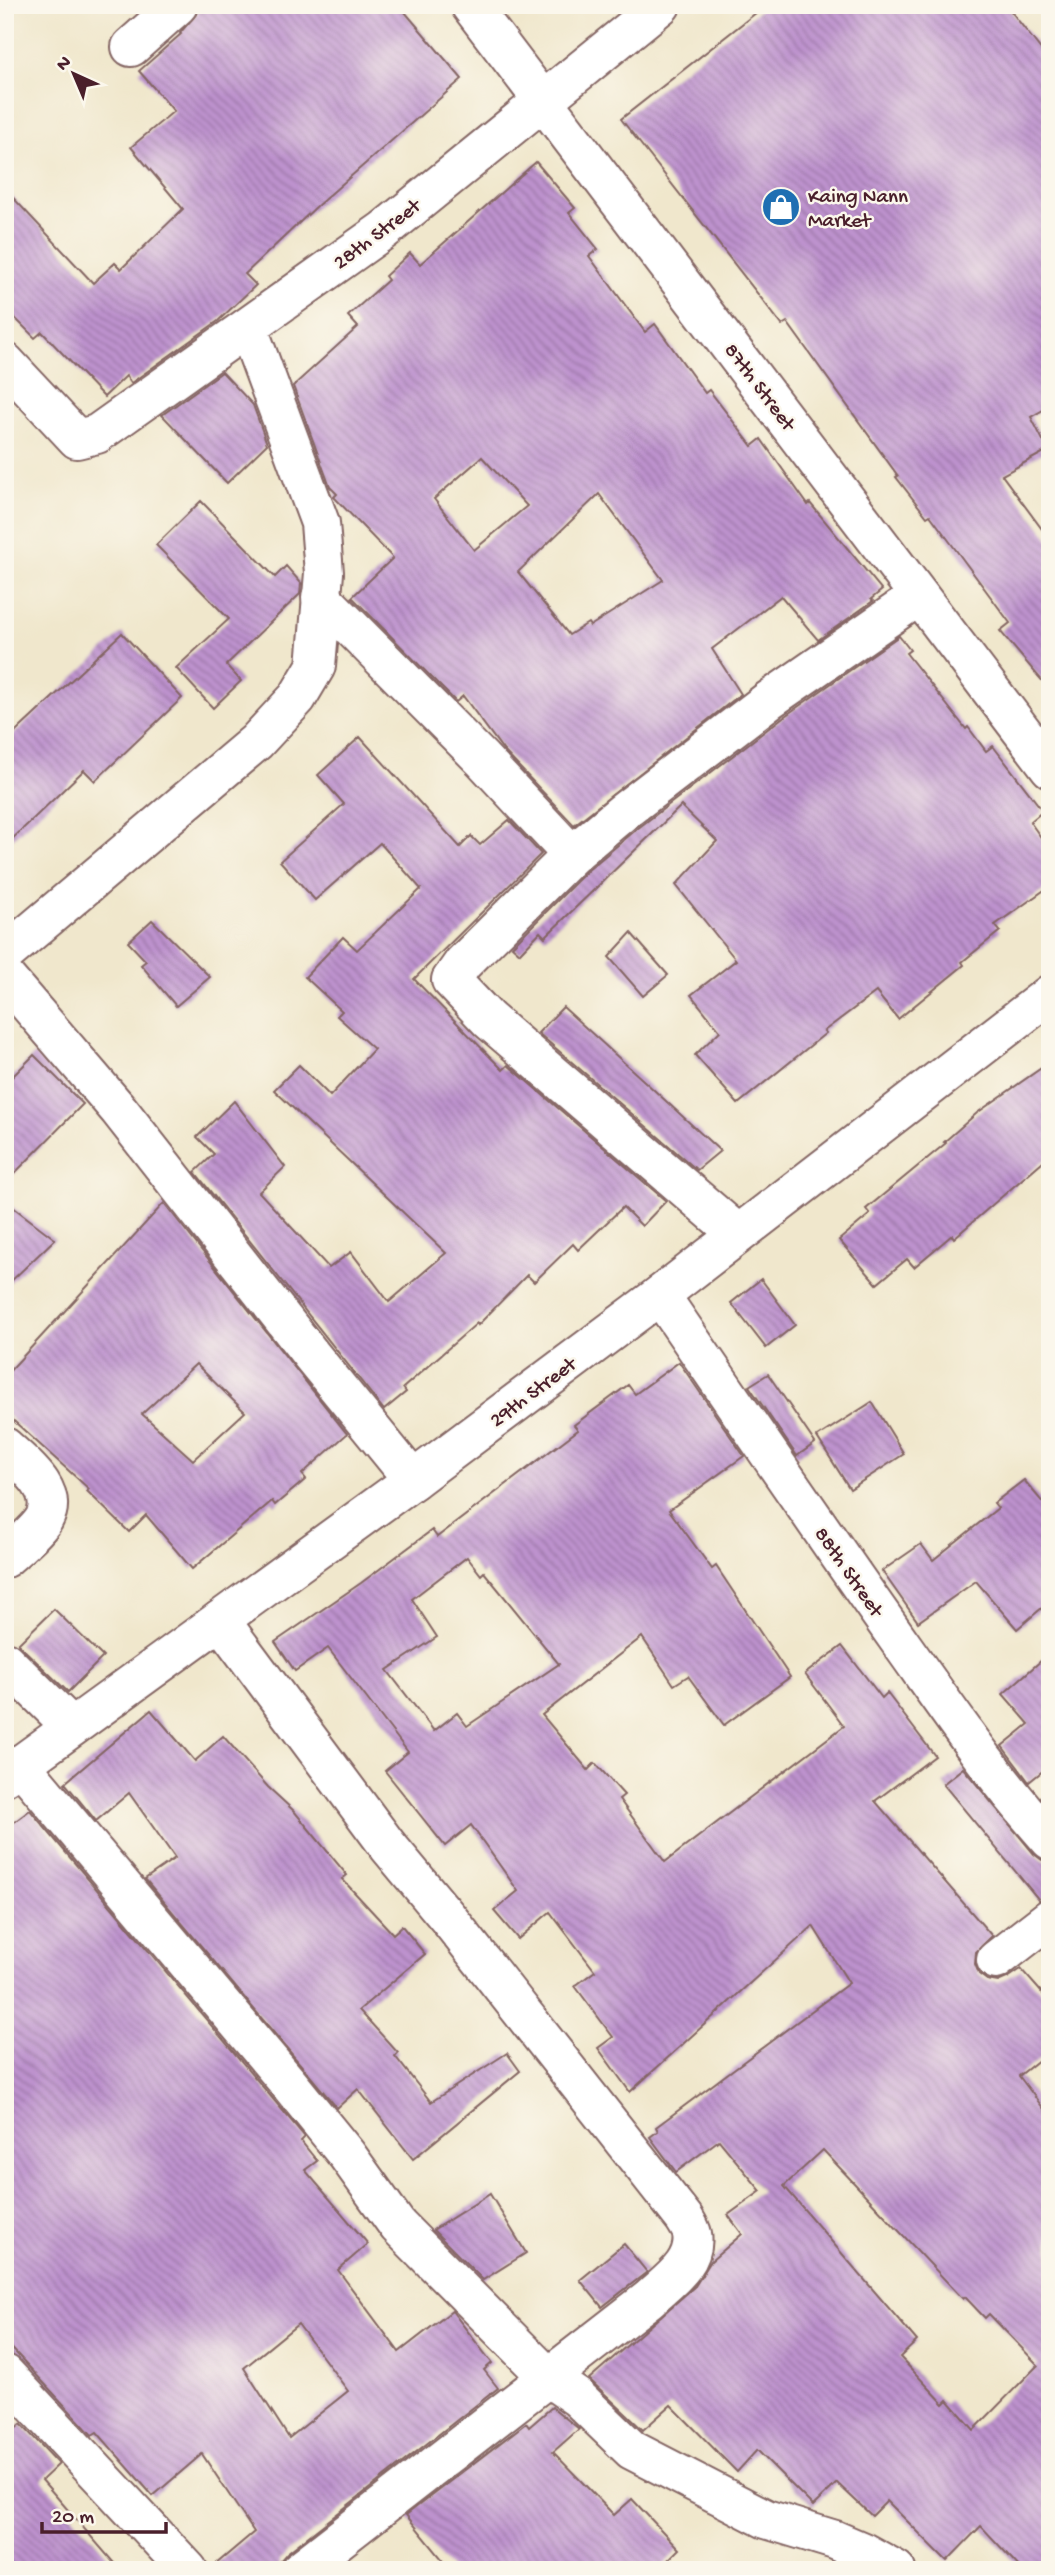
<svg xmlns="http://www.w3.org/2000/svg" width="1055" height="2575" viewBox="0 0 1055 2575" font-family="'Gochi Hand',sans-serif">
<defs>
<pattern id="building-back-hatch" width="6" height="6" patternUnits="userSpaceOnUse" patternTransform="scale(1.75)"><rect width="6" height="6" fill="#bd92ce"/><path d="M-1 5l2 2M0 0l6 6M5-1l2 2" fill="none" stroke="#9c77a7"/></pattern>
</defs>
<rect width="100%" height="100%" fill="#fbf7ec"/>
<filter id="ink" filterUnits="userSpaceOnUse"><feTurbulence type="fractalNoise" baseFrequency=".0143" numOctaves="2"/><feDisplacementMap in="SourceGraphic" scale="14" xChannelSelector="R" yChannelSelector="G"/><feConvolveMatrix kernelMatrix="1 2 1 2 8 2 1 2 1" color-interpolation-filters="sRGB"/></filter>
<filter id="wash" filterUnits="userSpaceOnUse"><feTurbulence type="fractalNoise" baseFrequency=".00686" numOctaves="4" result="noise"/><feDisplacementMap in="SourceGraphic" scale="28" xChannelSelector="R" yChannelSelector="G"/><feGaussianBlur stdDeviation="1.57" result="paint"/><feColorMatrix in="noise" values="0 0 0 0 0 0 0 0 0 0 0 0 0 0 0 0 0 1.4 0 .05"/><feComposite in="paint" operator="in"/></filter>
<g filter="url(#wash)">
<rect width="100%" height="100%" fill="#f0e7cc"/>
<g id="blocks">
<g fill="url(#building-back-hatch)" fill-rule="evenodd">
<path d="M199 5H399L462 79 317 206 245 274 256 285 218 321 131 383 126 376 104 397 42 332 35 338 5 308V189L93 283 115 263 121 269 183 209 131 147 174 111 139 71 181 34 180 33 198 12Z"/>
<path d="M766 5H1006L1050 61V406L1031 417 1048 450 1002 475 1050 540V690L1000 631 1010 623 930 515 927 517 896 477 898 476 787 322 782 325 621 119Z"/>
<path d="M536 162 575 208 569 213 598 249 589 256 645 332 655 324 705 393 709 390 752 446 761 439 808 505 810 503 882 590 871 599 873 601 818 640 781 596 712 649 741 694 574 825 504 751 463 696 456 702 352 597 393 558 334 497 337 494 330 487 293 386 358 327 348 316 388 280 385 276 410 253 420 264ZM482 457 527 506 474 550 434 499ZM599 494 663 580 590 626 588 623 569 635 518 572Z"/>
<path d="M222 372 253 405 267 444 227 483 162 415Z"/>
<path d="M201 501 275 577 286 566 301 583 300 594 226 665 241 681 213 708 176 668 229 619 156 545Z"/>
<path d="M122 633 182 698 95 781 84 770 5 846V742Z"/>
<path d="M899 636 910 650 906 653 966 729 968 727 986 751 993 746 1043 811 1030 822 1050 850V886L995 925 1000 931 962 962 964 965 898 1019 876 992 824 1031 826 1033 738 1104 695 1055 720 1031 691 995 736 960 676 885 717 841 681 806 545 937 540 932 520 953 512 946 587 871 637 829 782 718Z"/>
<path d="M360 737 460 847 471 836 480 845 509 820 541 854 414 979 503 1070 508 1065 666 1201 642 1226 623 1207 578 1250 573 1244 534 1282 527 1275 478 1325 477 1323 403 1388 406 1392 384 1410 195 1172 214 1154 197 1137 234 1101 285 1167 259 1192 329 1268 351 1252 389 1302 446 1253 274 1090 299 1065 330 1096 374 1049 337 1016 342 1011 305 977 343 937 357 950 421 889 380 843 315 900 280 861 344 804 318 775Z"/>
<path d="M152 920 210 977 176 1006 141 965 146 961 128 942Z"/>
<path d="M631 933 668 975 643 996 609 957Z"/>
<path d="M563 1007 654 1090 720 1151 697 1170 538 1033Z"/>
<path d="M34 1055 83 1104 5 1183V1084Z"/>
<path d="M1050 1062V1155L954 1238 952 1235 914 1267 907 1259 877 1284 839 1240 870 1214 866 1209 946 1143 944 1142 977 1113Z"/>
<path d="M5 1201 55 1239 5 1287Z"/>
<path d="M164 1203 347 1434 302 1474 306 1479 275 1505 272 1501 192 1569 146 1515 129 1532 87 1491 89 1489 5 1413V1376ZM196 1364 245 1412 193 1460 142 1414Z"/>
<path d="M761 1279 795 1325 766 1348 731 1303Z"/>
<path d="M679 1362 744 1456 669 1510 712 1569 716 1566 790 1677 724 1725 688 1676 674 1685 642 1637 542 1715 588 1770 595 1763 624 1795 619 1799 665 1862 844 1726 805 1674 842 1646 882 1698 887 1693 935 1756 875 1801 992 1936 976 1952 975 1964 979 1974 987 1980 998 1982 1009 1977 1021 1969 1050 2002V2051L1019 2076 1050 2117V2570H1022L981 2526 947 2561 887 2501 872 2516 837 2483 813 2506 757 2450 737 2472 671 2405 643 2430 589 2379 695 2286 711 2261 742 2234 728 2215 761 2191 719 2140 676 2172 650 2137 658 2131 656 2127 849 1983 813 1926 630 2092 598 2048 613 2037 575 1986 595 1971 550 1912 518 1939 494 1911 518 1891 471 1825 445 1846 385 1771 408 1752 328 1648 295 1671 275 1642 361 1583 432 1530 437 1537 578 1430 574 1425 628 1385 635 1394ZM467 1557 481 1575 484 1572 559 1664 467 1726 457 1713 434 1731 387 1670 437 1637 412 1599ZM823 2150 963 2299 965 2297 985 2318 989 2314 1038 2365 974 2430 948 2400 944 2404 900 2357 917 2341 784 2186Z"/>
<path d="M768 1374 815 1443 797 1456 749 1386Z"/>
<path d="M872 1402 904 1454 850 1489 817 1437Z"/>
<path d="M1024 1480 1050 1511V1601L1017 1629 976 1581 918 1622 882 1571 921 1544 933 1560 998 1508 994 1503Z"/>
<path d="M54 1609 103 1657 68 1692 18 1644Z"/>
<path d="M1050 1653V1765L1029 1782 1002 1746 1029 1724 1003 1694Z"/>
<path d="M151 1710 195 1761 223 1736 268 1787 294 1811 347 1875 342 1879 393 1934 402 1926 425 1954 359 2010 398 2053 395 2056 431 2102 507 2053 520 2071 413 2159 358 2089 337 2108 145 1879 175 1858 129 1793 96 1821 65 1783Z"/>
<path d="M963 1768 1034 1854 1042 1860 1050 1861V1897L1039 1900 943 1784Z"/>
<path d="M30 1810 305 2137 301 2141 317 2161 305 2170 368 2244 338 2270 399 2352 452 2311 492 2363 484 2370 498 2388 287 2553 280 2561 279 2570H209L254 2532 202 2454 153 2496 97 2432 92 2435 5 2341V1829ZM298 2324 348 2391 289 2438 244 2368Z"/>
<path d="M490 2194 526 2253 483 2280 433 2230Z"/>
<path d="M624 2244 647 2272 602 2307 580 2280Z"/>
<path d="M552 2407 579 2429 553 2452 614 2515 632 2499 679 2549 658 2570H451L406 2515 526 2423 529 2427Z"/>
<path d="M21 2424 59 2464 42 2480 120 2570H5V2438Z"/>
</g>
</g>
</g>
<g filter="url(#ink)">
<use href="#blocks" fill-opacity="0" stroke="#846563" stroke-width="2"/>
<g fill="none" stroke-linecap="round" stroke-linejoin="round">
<defs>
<g id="minor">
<path d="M470 5 1050 768"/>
<path d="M131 47 178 5"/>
<path d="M5 362 77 439 97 434 384 230 661 5"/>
<path d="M321 597 482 759 572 855"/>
<path d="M5 954 256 742 297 698 316 666 324 573 320 523 248 328"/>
<path d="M5 977 119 1110 312 1356 413 1480"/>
<path d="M738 1234 489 1020 451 980 463 963 572 855 623 812 769 700 919 596"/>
<path d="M660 1295C740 1412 820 1529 902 1645 949 1711 995 1779 1050 1840"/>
<path d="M5 1447C23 1464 60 1490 44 1519 37 1531 16 1548 5 1558"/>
<path d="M220 1620 388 1846 448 1918 684 2218C687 2223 691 2229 692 2234 697 2263 667 2282 649 2299L300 2570"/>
<path d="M5 1661 72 1727"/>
<path d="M20 1764 290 2085 347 2155 398 2226 549 2378 578 2398 632 2450 766 2519 835 2540 863 2552 896 2570"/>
<path d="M5 1776 413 1480 660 1295 1050 994"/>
<path d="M996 1960 1050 1918"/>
<path d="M5 2374 188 2570"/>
</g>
</defs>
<use href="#minor" stroke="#846563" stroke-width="42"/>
<use href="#minor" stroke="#fff" stroke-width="38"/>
</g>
</g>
<defs>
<symbol id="shop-disc" viewBox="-11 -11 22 22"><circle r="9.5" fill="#1f6fb2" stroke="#fbf7ec"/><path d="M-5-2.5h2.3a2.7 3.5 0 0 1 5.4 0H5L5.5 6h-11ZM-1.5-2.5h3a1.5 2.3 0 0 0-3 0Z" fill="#fff"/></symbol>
</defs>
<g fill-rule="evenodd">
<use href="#shop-disc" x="759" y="185" width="44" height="44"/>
</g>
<g text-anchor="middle" stroke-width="5" stroke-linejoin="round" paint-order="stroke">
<g font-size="21" fill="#4a1f2b" stroke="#fbf7ec" text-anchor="start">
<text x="808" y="202">Kaing Nann<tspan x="808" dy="24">Market</tspan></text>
</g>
<g font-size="21" fill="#4a1f2b" stroke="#fbf7ec">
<text transform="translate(376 233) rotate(-37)" y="7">28th Street</text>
<text transform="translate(761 386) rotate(53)" y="7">87th Street</text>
<text transform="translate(532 1391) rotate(-37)" y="7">29th Street</text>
<text transform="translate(850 1571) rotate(55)" y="7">88th Street</text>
</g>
</g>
<rect width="1055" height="2575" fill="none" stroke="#fbf7ec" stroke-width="28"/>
<g transform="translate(74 74) rotate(316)" stroke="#fbf7ec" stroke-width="5" paint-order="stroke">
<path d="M0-5L12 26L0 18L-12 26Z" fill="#4a1f2b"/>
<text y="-10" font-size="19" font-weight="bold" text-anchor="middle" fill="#4a1f2b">N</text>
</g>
<path d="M42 2522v10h124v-10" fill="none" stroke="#4a1f2b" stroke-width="3.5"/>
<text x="52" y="2522" font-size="21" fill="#4a1f2b" stroke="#fbf7ec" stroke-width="5" paint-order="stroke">20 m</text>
</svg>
